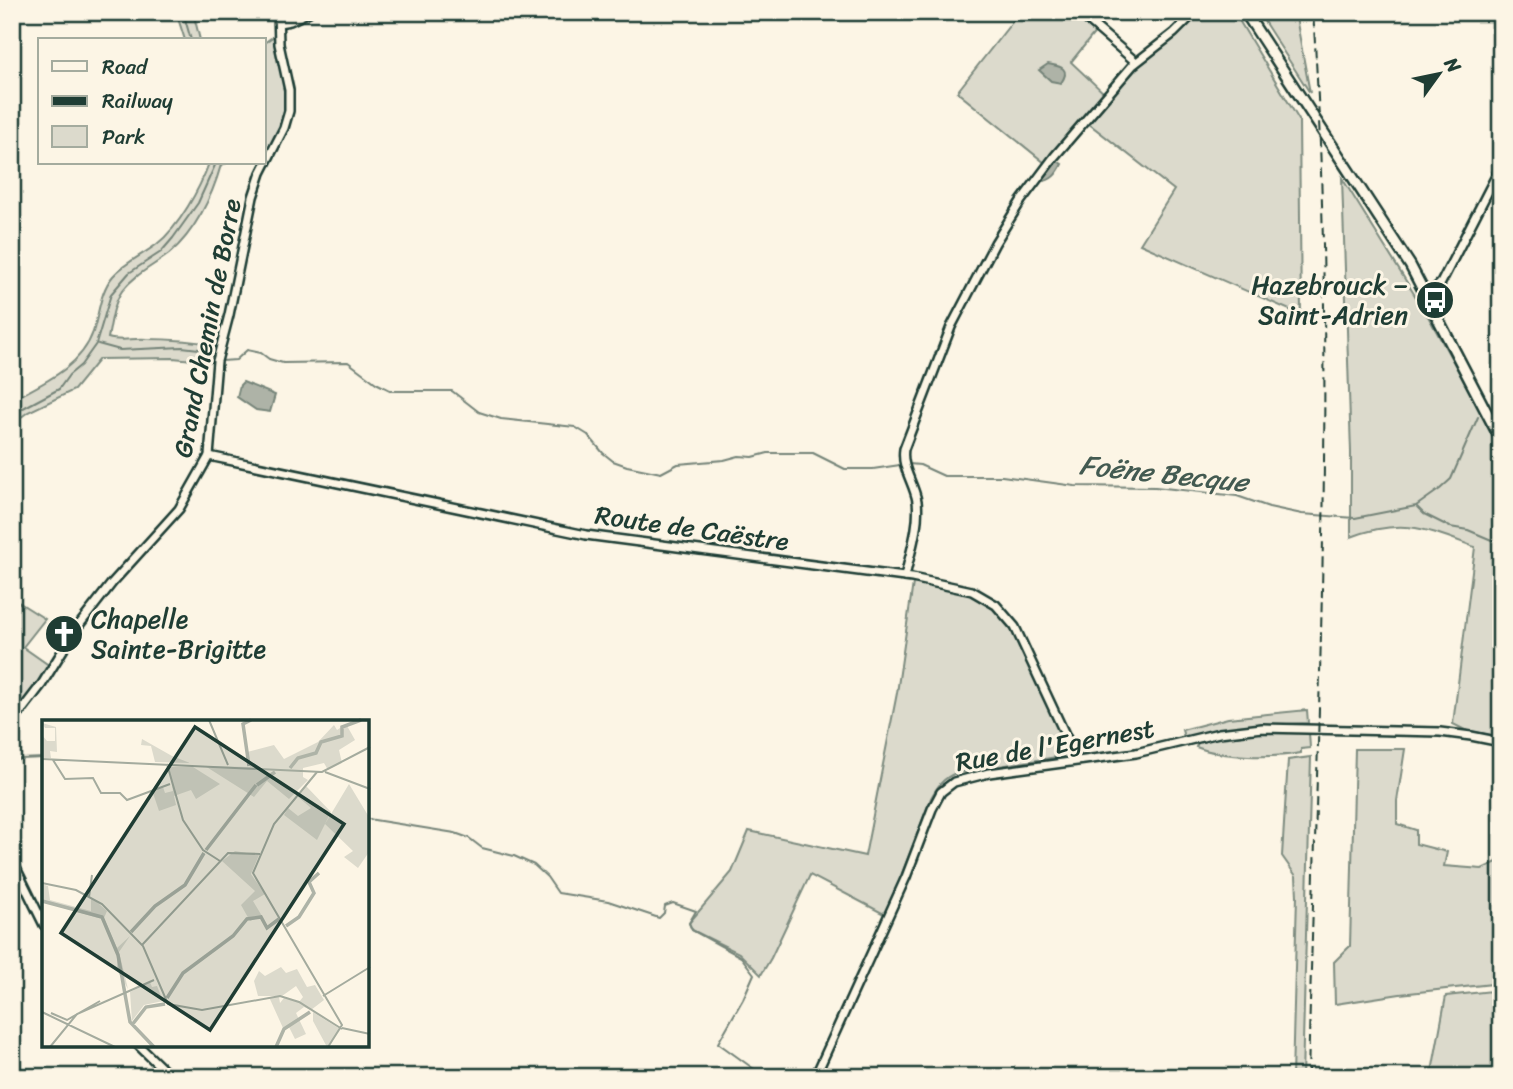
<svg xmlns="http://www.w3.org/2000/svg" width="1513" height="1089" viewBox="0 0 1513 1089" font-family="Sriracha,sans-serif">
<rect width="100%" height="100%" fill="#fcf5e5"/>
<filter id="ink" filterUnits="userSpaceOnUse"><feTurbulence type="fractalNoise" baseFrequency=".0143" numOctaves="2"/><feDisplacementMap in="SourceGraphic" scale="14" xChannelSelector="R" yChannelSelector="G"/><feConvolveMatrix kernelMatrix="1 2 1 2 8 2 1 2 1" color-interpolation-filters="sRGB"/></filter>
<g filter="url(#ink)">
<g fill="#dcdacc" stroke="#7e8c80" stroke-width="2">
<path d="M176 12H193L200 40H185Z"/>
<path d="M1020 12H1074L1096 31 1071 62 1105 94 1045 163 957 92Z"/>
<path d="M1201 12H1234L1299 120 1301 315 1140 244 1174 190 1088 123 1139 64 1175 38Z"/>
<path d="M1258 12H1295L1310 93Z"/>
<path d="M274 36C284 74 293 101 275 139 272 146 269 153 264 158V43Z"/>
<path d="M209 163H227L221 165C212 197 195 232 169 254 153 266 134 275 122 291 113 304 111 324 108 338 121 342 133 338 146 339 171 339 194 341 218 345L213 362 173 358 99 359 74 390 28 412 12 424V400C43 383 81 367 93 332 99 314 100 291 113 276 125 262 143 255 157 244 179 227 200 188 209 163Z"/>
<path d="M1342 178 1429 318 1486 421 1501 401V737L1465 730 1453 724 1475 547C1426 529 1403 517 1351 537V452Z"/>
<path d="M913 583C939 586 968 590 990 605 1020 626 1052 714 1069 750L1063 756 956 773C943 778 937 787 931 798L886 915 810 875 771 958 761 975 739 953 692 930 689 923 732 872 749 831 865 856 897 693Z"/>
<path d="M12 598 45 619 23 647 50 666 12 717Z"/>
<path d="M1307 710 1308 723 1245 726 1184 737 1182 730 1228 718Z"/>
<path d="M1268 731 1309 732 1310 748 1301 749V753C1272 758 1224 758 1196 747L1199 740Z"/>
<path d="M1355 749H1405L1397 801V824L1416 830V844L1447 852 1444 866 1482 869 1497 862 1501 842V983L1400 994 1335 1004 1334 962 1350 946Z"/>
<path d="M1311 757 1302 1077H1292L1297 896 1296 876 1282 856 1288 760Z"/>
<path d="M1501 990V1077H1431L1446 996Z"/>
</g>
<g fill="#aeb3a7" stroke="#758479" stroke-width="2">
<path d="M1048 64C1058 66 1072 67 1061 83L1051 81 1039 70Z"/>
<path d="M1056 160 1062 164C1057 174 1051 182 1040 181Z"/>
<path d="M243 382 275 395 270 412 256 410 237 397 240 385Z"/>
</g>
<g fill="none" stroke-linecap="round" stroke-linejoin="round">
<g stroke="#758479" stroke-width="2">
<path d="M183 12 191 40"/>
<path d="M98 344 120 350 182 347 199 349 214 357"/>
<path d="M222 361 236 360 247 350 261 353 269 359 283 363 348 362 376 383 392 391H452L479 412 501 419 575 427 588 435 603 453 613 461 627 466 661 473 678 464 724 460 739 456 753 457 768 453H813L845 469H873L900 465"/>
<path d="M1492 409 1501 396"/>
<path d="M12 414 59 389 69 375 81 365 96 344 111 294 129 273 161 252 173 238 198 203 216 163"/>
<path d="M909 464 920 465 944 476H1002L1075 486 1155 487 1237 496 1269 507 1302 514 1355 518 1416 506 1440 489 1451 479 1478 417"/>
<path d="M1417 507 1424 514 1450 527 1468 530 1501 544"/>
<path d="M12 763 20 759 44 758"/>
<path d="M368 819 455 833 469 838 482 848 514 856 534 865 547 877 558 893 608 901 659 918 664 913 665 906 673 903 696 911 689 923 692 930 741 957 754 974 743 999 718 1043 765 1077"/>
<path d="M797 1077 808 1075"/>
</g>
<defs>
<g id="minor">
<path d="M1078 12 1136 62"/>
<path d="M279 23 290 21 309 12"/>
<path d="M1427 296 1441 283 1501 166"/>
<path d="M209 456 586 535 912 578 972 591 996 605 1015 627 1077 760"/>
<path d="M905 577C910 553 920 525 917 501 914 483 901 468 904 449L951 327 995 243 1021 201 1054 157 1133 65 1174 33 1195 12"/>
<path d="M12 723 42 684 76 629 112 583 179 509 209 456 217 361 229 315 253 197 261 173 284 128 289 111V90L279 44 278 12"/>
<path d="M12 860 44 925"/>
<path d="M138 1045 171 1077"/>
<path d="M815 1077 906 877 932 809 941 792 954 782 989 773 1136 753 1219 733 1262 728 1440 732 1471 736 1501 742"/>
</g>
<path id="major" d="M1245 12 1410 265 1501 440"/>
</defs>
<use href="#minor" stroke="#1f3d34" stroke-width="12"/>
<use href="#major" stroke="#1f3d34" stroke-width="14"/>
<use href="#minor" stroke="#fcf5e5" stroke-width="7"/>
<use href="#major" stroke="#fcf5e5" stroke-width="9"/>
<path stroke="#1f3d34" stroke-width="2" stroke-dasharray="10 5" stroke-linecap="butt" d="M1308 1077C1317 722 1337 367 1313 12"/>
</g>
</g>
<defs>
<symbol id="bus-disc" viewBox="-11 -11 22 22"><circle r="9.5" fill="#1f3d34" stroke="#fcf5e5"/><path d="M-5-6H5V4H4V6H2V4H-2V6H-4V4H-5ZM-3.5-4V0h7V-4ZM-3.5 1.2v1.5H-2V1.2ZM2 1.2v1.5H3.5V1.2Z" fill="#fff"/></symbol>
<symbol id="church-disc" viewBox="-11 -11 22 22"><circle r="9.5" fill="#1f3d34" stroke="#fcf5e5"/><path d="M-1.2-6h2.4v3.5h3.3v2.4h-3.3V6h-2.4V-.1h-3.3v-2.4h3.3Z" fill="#fff"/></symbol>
</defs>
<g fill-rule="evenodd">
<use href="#bus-disc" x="1413" y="278" width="44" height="44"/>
<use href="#church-disc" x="42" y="612" width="44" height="44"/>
</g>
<g text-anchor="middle" stroke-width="6" stroke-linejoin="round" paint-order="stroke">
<g font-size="26" fill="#1f3d34" stroke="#fcf5e5" text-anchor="end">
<text x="1408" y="294">Hazebrouck –<tspan x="1408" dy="30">Saint-Adrien</tspan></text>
<text x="91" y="628" text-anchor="start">Chapelle<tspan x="91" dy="30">Sainte-Brigitte</tspan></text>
</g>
<g font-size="26" fill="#1f3d34" stroke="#fcf5e5">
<text transform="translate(207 328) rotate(-79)" y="9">Grand Chemin de Borre</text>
<text transform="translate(692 528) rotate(8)" y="9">Route de Caëstre</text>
<text transform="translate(1055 745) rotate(-10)" y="9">Rue de l'Egernest</text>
</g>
<g font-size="28" font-style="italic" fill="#435a51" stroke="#fcf5e5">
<text transform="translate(1164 473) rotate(6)" y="10">Foëne Becque</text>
</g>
</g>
<g transform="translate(42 720)">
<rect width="327" height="327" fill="#fcf5e5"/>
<path d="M0 3 14 7 15 32 8 31 9 38H0V15L5 21H13V8H3ZM304 4 313 20 297 30 300 43 286 50 282 43 261 48V57L266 60 247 79 225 61 212 77 163 46 208 47 205 32 232 25 242 39 276 22 292 5 295 10ZM100 19 130 36 148 43 113 42 109 26 99 25ZM127 47H151L178 64 154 79 149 70 132 76 134 85 117 91 110 70 121 67 123 73 131 71ZM307 64 327 97V132L316 148 302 137 311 131 283 104ZM264 66 289 92 275 120 242 95 246 88 256 96 269 88 255 76ZM193 131 217 135 209 154 223 174 211 181 220 196 208 201 199 185 213 171 180 141ZM0 164 6 166 8 180 49 191V179L55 182 65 191 62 198 75 228 88 216 77 232 86 269 75 250V234L60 199 0 182ZM239 247 244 253 255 249 265 267 273 265 282 280 269 290 262 287 254 293 264 314 253 319 246 305 241 308 227 277H237L238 283 242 278 257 282 261 277 254 266 240 276H216L212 261 217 251 223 256ZM108 262 110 267 115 266 121 281 102 285 90 301 88 272ZM271 292 298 309 285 327 271 301Z" fill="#dcdacc"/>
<path fill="none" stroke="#aeb3a7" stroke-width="3.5" d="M207 46 201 4 209 0M248 48 256 38 274 33 279 22 300 16V7L319 0M215 65 233 52M164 130 214 65M0 181 60 197 76 235 88 302 112 327M244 206 257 197 272 173 267 162 277 153M89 212 113 186 143 165 162 133M125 278 141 253 191 216 205 199 219 197 225 208 237 199M90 305 104 287 123 284M234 327 242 309 268 292"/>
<path fill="none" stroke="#a4ab9e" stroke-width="2" d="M167 0 186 45M0 39 280 52 328 27M11 40 23 59 51 58 59 73H78L85 80 128 64M125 44 141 100 161 130 178 141M275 52 232 104 211 153 300 305 286 327M283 52 328 69M0 163 34 170 60 184 101 226 126 284 160 290 238 276 257 282 300 309M47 177 50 155M100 225 186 133 218 134M281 276 328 247M0 292 73 327M9 293 25 300 58 281M300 308 328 314M8 327 35 294 112 260"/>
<path fill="#1f3d34" fill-opacity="0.15" stroke="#1f3d34" stroke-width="3.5" d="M153 7 302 104 168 310 19 213Z"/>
<rect width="327" height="327" fill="none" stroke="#1f3d34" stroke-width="3.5"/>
</g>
<rect width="1513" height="1089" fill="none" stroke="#fcf5e5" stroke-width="42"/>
<rect x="21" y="21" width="1471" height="1047" fill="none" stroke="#1f3d34" stroke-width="2.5" filter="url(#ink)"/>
<rect x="38" y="38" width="228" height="126" fill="#fcf5e5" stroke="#a4ab9e" stroke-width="2"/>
<rect x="52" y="61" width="35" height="10" fill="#fcf5e5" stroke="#a4ab9e" stroke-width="2"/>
<text x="102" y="74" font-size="21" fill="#1f3d34">Road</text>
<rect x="52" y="96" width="35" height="10" fill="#1f3d34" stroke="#a4ab9e" stroke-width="2"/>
<text x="102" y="108" font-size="21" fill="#1f3d34">Railway</text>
<rect x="52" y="126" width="35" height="21" fill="#dcdacc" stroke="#a4ab9e" stroke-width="2"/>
<text x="102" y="144" font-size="21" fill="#1f3d34">Park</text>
<g transform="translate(1439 74) rotate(57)" stroke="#fcf5e5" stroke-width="5" paint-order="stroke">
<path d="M0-5L12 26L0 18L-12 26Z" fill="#1f3d34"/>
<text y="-10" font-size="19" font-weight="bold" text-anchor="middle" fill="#1f3d34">N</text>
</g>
</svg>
